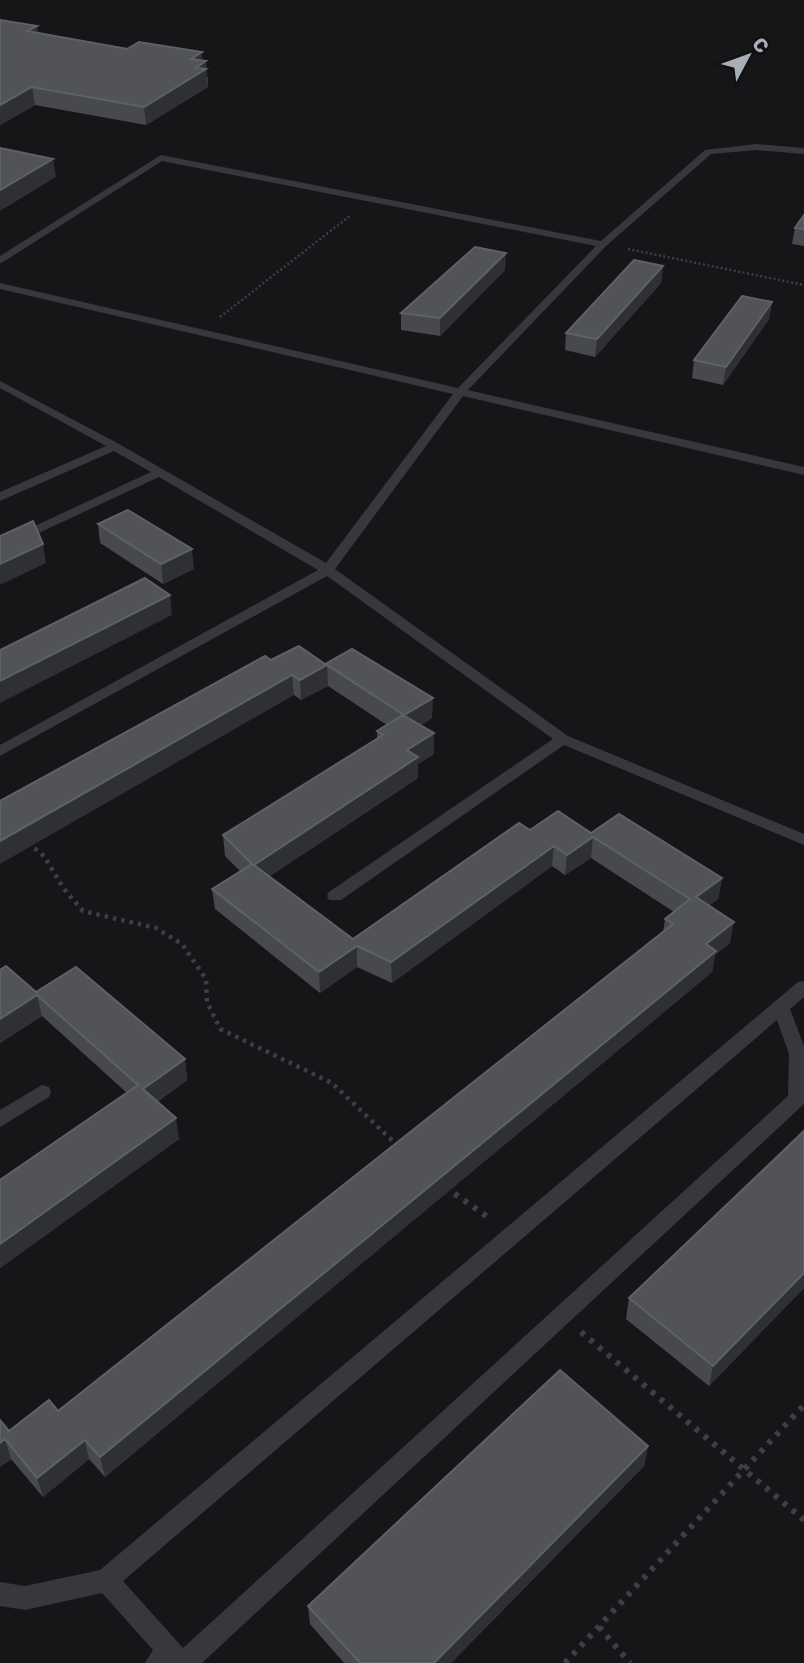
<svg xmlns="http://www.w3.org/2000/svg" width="804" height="1663" viewBox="0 0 804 1663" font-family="Rubik,sans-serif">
<rect width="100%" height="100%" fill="#161618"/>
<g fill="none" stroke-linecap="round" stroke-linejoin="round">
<g stroke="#3d3f44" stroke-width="2.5" stroke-dasharray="2 2.5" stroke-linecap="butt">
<path d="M628 249 804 285"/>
<path d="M220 317 351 215"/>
</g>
<path stroke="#3d3f44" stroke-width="4.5" stroke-dasharray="3.5 5" stroke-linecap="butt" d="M28 843 44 856 64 889 83 911 156 928 182 944 206 979 207 1002 220 1029 332 1083 399 1147"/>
<g stroke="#3d3f44" stroke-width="6" stroke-dasharray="4.5 7" stroke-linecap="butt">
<path d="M445 1187 492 1220"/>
<path d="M581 1332 804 1520"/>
<path d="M599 1627 630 1663"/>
<path d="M565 1663 804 1405"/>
</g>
<g fill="#37383d" fill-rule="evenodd">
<path d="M756 144 804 148V154L756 150 711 154 606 246 468 390 804 467V475L463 396 335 569 568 736 804 834V845L564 745 341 900H329L327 896 329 892 553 739 327 576 0 756V745L318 570 159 477 0 551V542L151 472 114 451 0 501V492L106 446 0 388V381L119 444 326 563 453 394 0 289V283L458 388 596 246 162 161 3 262 0 263V256L161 155 601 241 705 150Z"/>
<path d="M804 981V997L790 1009 804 1046V1104L202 1663H145L153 1650 102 1593 25 1610 0 1606V1582L25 1586 100 1570 798 982ZM777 1020 789 1054 788 1096 183 1648 123 1581Z"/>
<path d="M42 1085 49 1087 51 1092 49 1097 0 1127V1110Z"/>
</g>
</g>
<g fill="#47494d">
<path d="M37 26 38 33 203 61 208 79V87L146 125 35 105 0 125Z"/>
<path d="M804 215V246L792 244 795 228Z"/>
<path d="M663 266 661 283 595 357 565 350 566 333Z"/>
<path d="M505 270 440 336 401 330V313Z"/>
<path d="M772 302 769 319 723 385 692 378 694 360Z"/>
<path d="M98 524 194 569 163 584 100 543Z"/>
<path d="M271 660 325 664 432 718 421 725 434 733V754L418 764V778L270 876 353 939 530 830 591 833 722 878 718 899 709 906 730 943 715 955 712 972 105 1477 89 1459 43 1497 11 1459 0 1467V1420L9 1431 58 1411 663 932 665 919 674 912 591 858 565 875 552 866 392 983 357 967 320 993 215 909 212 889 240 871 225 856 223 835 377 739V731L387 725 328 686 301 700 294 695Z"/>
<path d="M0 970 36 992 185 1059 187 1080 157 1102 179 1139 0 1268V1180L127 1093 42 1016 0 1043Z"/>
<path d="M804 1131V1288L709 1386 626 1319 629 1298Z"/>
<path d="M648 1446 644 1466 451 1663H344L310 1624 308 1606Z"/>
</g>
<g fill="#2f3033">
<path d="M37 26 39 43 27 31Z"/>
<path d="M202 52 203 64 206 61 208 87 146 125 144 107 191 59Z"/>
<path d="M32 87 35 105 0 125V105Z"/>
<path d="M53 159 56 177 0 211V190Z"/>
<path d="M506 253 505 270 440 336V318Z"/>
<path d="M663 266 661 283 595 357 597 339Z"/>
<path d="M772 302 769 319 723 385 726 367Z"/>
<path d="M43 544 46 563 0 585V564Z"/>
<path d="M192 549 194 569 163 584 161 564Z"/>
<path d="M170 595 172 615 0 703V681Z"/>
<path d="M327 665 328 686 301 700 300 680Z"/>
<path d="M292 675 294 695 0 864V841Z"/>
<path d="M433 698 432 718 404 736V715Z"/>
<path d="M434 733V754L418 764V778L256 885 254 865 407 750Z"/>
<path d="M593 837 591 858 565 875 567 855Z"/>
<path d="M554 846 552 866 392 983 391 962Z"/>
<path d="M722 878 718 899 693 918 696 897Z"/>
<path d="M734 922 730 943 715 955 712 972 105 1477 100 1457 706 944Z"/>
<path d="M357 946V967L320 993 319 972Z"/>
<path d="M37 995 42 1016 0 1043V1019Z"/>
<path d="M185 1059 187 1080 146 1109 143 1089Z"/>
<path d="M176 1118 179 1139 0 1268V1244Z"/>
<path d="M804 1273V1288L709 1386 713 1366Z"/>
<path d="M5 1439 11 1459 0 1467V1443Z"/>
<path d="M85 1440 89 1459 43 1497 37 1478Z"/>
<path d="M648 1446 644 1466 451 1663H434Z"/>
</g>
<g fill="#525359" stroke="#5f6168" stroke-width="2">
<path d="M0 20 37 26 27 31 127 49 139 42 202 52 191 59 206 61 196 68 206 69 144 107 32 87 0 105Z"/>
<path d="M0 148 53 159 0 190Z"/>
<path d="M804 215V229L795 228Z"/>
<path d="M475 247 506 253 440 318 401 313Z"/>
<path d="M634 260 663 266 597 339 566 333Z"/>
<path d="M742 296 772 302 726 367 694 360Z"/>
<path d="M128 510 192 549 161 564 98 524Z"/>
<path d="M33 521 43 544 0 564V536Z"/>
<path d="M145 578 170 595 0 681V650Z"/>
<path d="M299 646 325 664 352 649 433 698 404 715 327 665 300 680 292 675 0 841V801L265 656 271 660Z"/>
<path d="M403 715 434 733 407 750 418 757 254 865 353 939 519 823 530 830 558 811 591 833 619 814 722 878 696 897 734 922 706 944 716 951 100 1457 85 1440 37 1478 5 1439 0 1443V1420L9 1431 49 1400 58 1411 673 924 665 919 690 899 593 837 567 855 554 846 391 962 357 946 319 972 212 889 252 864 223 835 383 735 377 731Z"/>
<path d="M6 966 36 992 76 967 185 1059 143 1089 176 1118 0 1244V1180L138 1085 37 995 0 1019V970Z"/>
<path d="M804 1131V1273L713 1366 629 1298Z"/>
<path d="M560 1370 648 1446 434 1663H360L308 1606Z"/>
</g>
<g transform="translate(748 56) rotate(49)" stroke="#111113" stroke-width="5" paint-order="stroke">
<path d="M0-5L12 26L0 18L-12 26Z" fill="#a8adb8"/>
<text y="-10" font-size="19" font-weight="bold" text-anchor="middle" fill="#a8adb8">С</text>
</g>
</svg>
